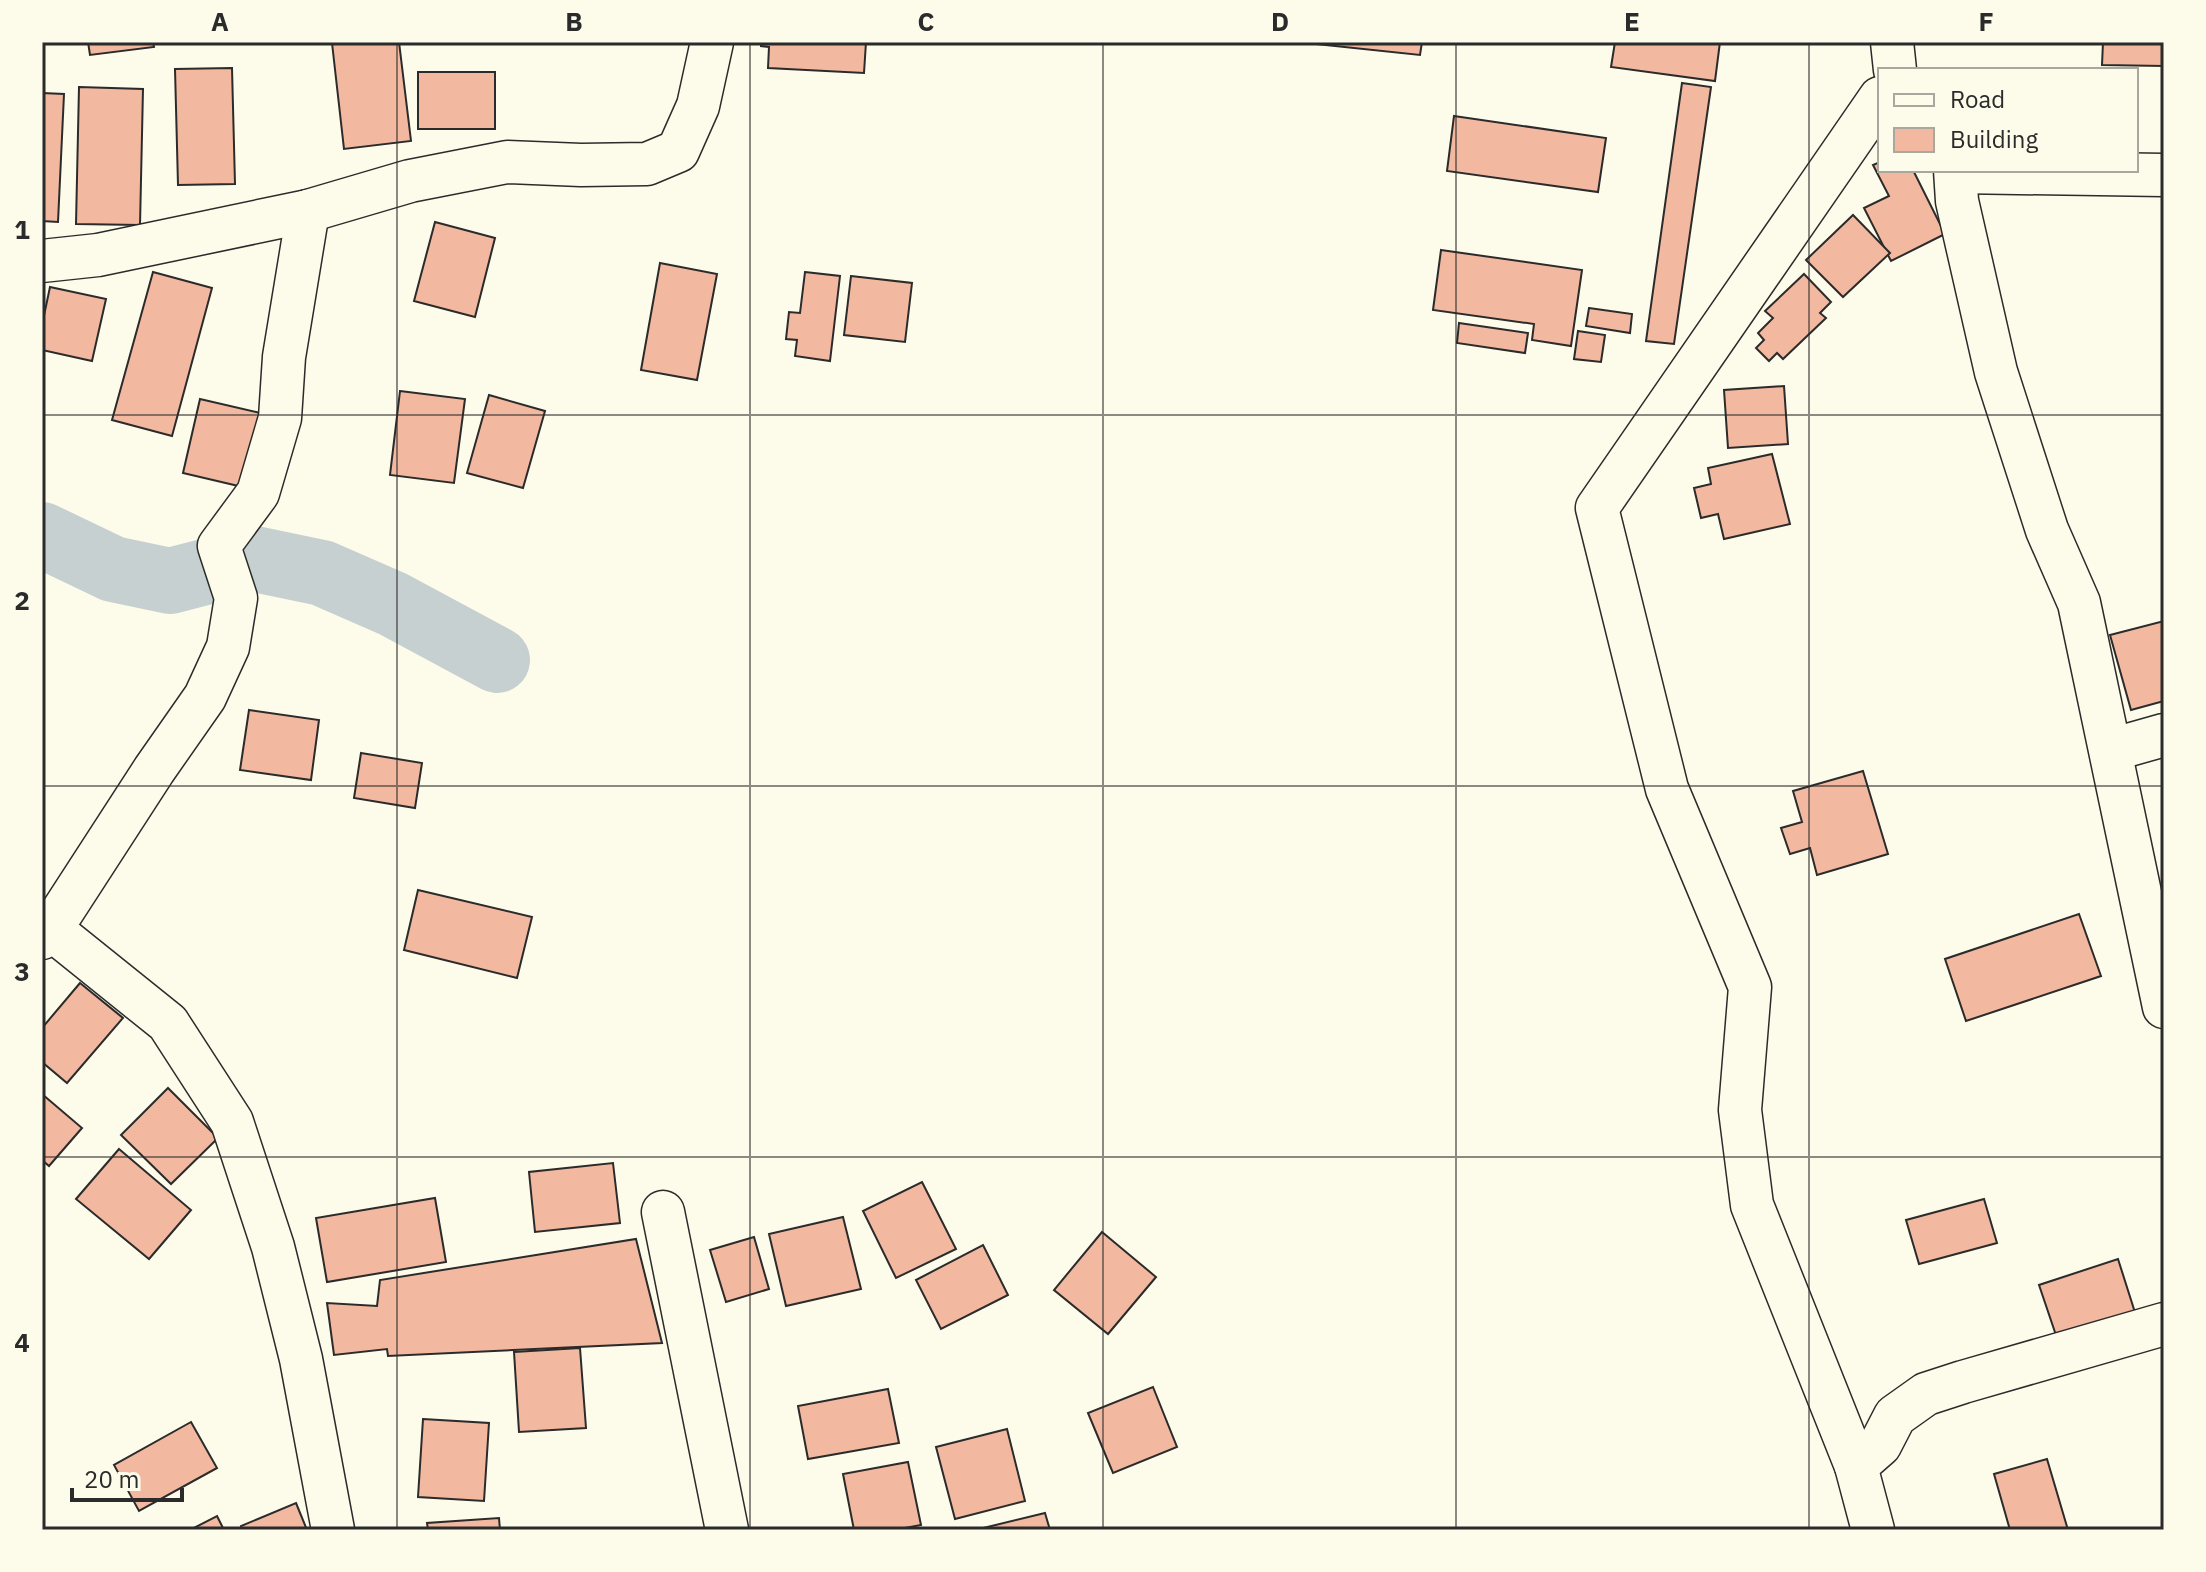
<svg xmlns="http://www.w3.org/2000/svg" width="2206" height="1572" viewBox="0 0 2206 1572" font-family="'IBM Plex Sans',sans-serif">
<rect width="100%" height="100%" fill="#fdfbea"/>
<g fill="none" stroke-linecap="round" stroke-linejoin="round">
<path stroke="#c7d0d0" stroke-width="66" d="M42 535 113 569 170 581 255 559 322 573 393 604 497 660"/>
</g>
<g fill="#f2b8a0" stroke="#2b2b2b" stroke-width="2">
<path d="M88 42H153L154 47 90 55Z"/>
<path d="M343 42H399L411 141 344 149 332 43Z"/>
<path d="M761 42H866L864 73 768 68 769 47 761 46Z"/>
<path d="M1297 42H1422L1420 55Z"/>
<path d="M1615 42H1720L1715 81 1611 67Z"/>
<path d="M2103 42H2164V66L2102 65Z"/>
<path d="M232 68 235 184 178 185 175 69Z"/>
<rect x="418" y="72" width="77" height="57"/>
<path d="M1682 83 1711 87 1674 344 1646 341Z"/>
<path d="M79 87 143 89 140 225 76 224Z"/>
<path d="M42 93 64 94 58 222 42 221Z"/>
<path d="M1454 116 1606 138 1598 192 1447 171Z"/>
<path d="M1880 162V170H1913L1945 234 1891 261 1864 208 1889 196 1873 165Z"/>
<path d="M1853 215 1890 253 1843 297 1806 260Z"/>
<path d="M435 222 495 238 475 317 414 301Z"/>
<path d="M1441 250 1582 270 1571 346 1532 340 1534 324 1433 310Z"/>
<path d="M660 263 717 274 697 380 641 370Z"/>
<path d="M153 272 212 288 172 436 112 420Z"/>
<path d="M805 272 840 276 830 361 795 356 797 340 786 339 789 312 800 313Z"/>
<path d="M1804 274 1831 302 1820 313 1826 318 1783 359 1777 353 1769 361 1756 348 1764 340 1758 333 1773 318 1765 311Z"/>
<path d="M851 276 912 283 905 342 844 335Z"/>
<path d="M50 287 106 299 92 361 42 350V325Z"/>
<path d="M1589 308 1632 314 1630 333 1586 326Z"/>
<path d="M1459 323 1528 333 1525 353 1457 343Z"/>
<path d="M1578 331 1605 335 1601 362 1574 359Z"/>
<path d="M1784 386 1788 444 1728 448 1724 390Z"/>
<path d="M400 391 465 399 454 483 390 475Z"/>
<path d="M489 395 545 411 523 488 467 473Z"/>
<path d="M200 399 265 414 247 488 183 473Z"/>
<path d="M1772 454 1790 524 1724 539 1718 514 1701 518 1694 488 1711 484 1708 468Z"/>
<path d="M2164 621V701L2131 710 2110 635Z"/>
<path d="M249 710 319 720 311 780 240 770Z"/>
<path d="M361 753 422 763 415 808 354 798Z"/>
<path d="M1863 771 1888 854 1817 875 1810 848 1790 854 1781 828 1802 822 1793 791Z"/>
<path d="M418 890 532 917 517 978 404 950Z"/>
<path d="M2079 914 2101 976 1966 1021 1945 959Z"/>
<path d="M80 983 123 1018 67 1083 42 1062V1028Z"/>
<path d="M168 1088 218 1138 171 1184 121 1135Z"/>
<path d="M42 1094 82 1128 49 1166 42 1160Z"/>
<path d="M119 1149 191 1210 149 1259 76 1199Z"/>
<path d="M613 1163 620 1223 535 1232 529 1172Z"/>
<path d="M922 1182 956 1249 896 1278 863 1211Z"/>
<path d="M435 1198 446 1262 327 1282 316 1218Z"/>
<path d="M1984 1199 1997 1243 1919 1264 1906 1220Z"/>
<path d="M843 1217 861 1289 786 1306 769 1234Z"/>
<path d="M1102 1232 1156 1277 1108 1334 1054 1290Z"/>
<path d="M754 1237 769 1289 726 1302 710 1250Z"/>
<path d="M636 1239 662 1343 388 1356 387 1349 334 1355 327 1303 377 1306 380 1280Z"/>
<path d="M983 1245 1008 1295 941 1329 916 1280Z"/>
<path d="M2118 1259 2139 1325 2061 1350 2039 1285Z"/>
<path d="M580 1348 586 1428 519 1432 514 1352Z"/>
<path d="M1153 1387 1177 1447 1113 1473 1088 1413Z"/>
<path d="M888 1389 899 1443 808 1459 798 1406Z"/>
<path d="M423 1419 489 1423 484 1501 418 1497Z"/>
<path d="M191 1422 217 1468 139 1511 114 1465Z"/>
<path d="M1007 1429 1025 1501 955 1519 936 1447Z"/>
<path d="M2047 1459 2068 1530H2010L1994 1474Z"/>
<path d="M908 1462 921 1525 894 1530H854L843 1474Z"/>
<path d="M296 1503 307 1530H242L241 1526Z"/>
<path d="M1045 1513 1050 1530H975Z"/>
<path d="M217 1516 224 1530H190Z"/>
<path d="M499 1518 500 1530H428L427 1523Z"/>
</g>
<g fill="none" stroke-linecap="round" stroke-linejoin="round">
<defs>
<g id="minor">
<path d="M1892 42 1895 70"/>
<path d="M1955 170 1957 201 1996 372 2047 530 2079 603 2164 1007"/>
<path d="M1956 172 2164 175"/>
<path d="M42 261 98 255 308 211 410 181 507 162 581 165 647 164 678 151 698 106 712 42"/>
<path d="M2111 750 2164 735"/>
<path d="M51 929 168 1023 232 1122 273 1247 301 1359 333 1530"/>
<path d="M42 938 51 929 154 770 205 697 228 647 236 598 219 546 258 493 280 418 284 357 308 211"/>
<path d="M663 1212 727 1530"/>
<path d="M1856 1466 1752 1205 1740 1110 1750 987 1667 789 1597 508 1880 98"/>
<path d="M1873 1530 1856 1466 1880 1445 1895 1416 1926 1394 1963 1382 2164 1324"/>
</g>
</defs>
<use href="#minor" stroke="#2b2b2b" stroke-width="45"/>
<use href="#minor" stroke="#fdfbea" stroke-width="42"/>
</g>
<path fill="none" stroke="#2b2b2b" stroke-width="2" stroke-opacity="0.55" d="M397 42V1530M750 42V1530M1103 42V1530M1456 42V1530M1809 42V1530M42 415H2164M42 786H2164M42 1157H2164"/>
<rect width="2206" height="1572" fill="none" stroke="#fdfbea" stroke-width="88"/>
<rect x="1878" y="68" width="260" height="104" fill="#fdfbea" stroke="#a9a89e" stroke-width="2"/>
<rect x="1894" y="94" width="40" height="12" fill="#fdfbea" stroke="#a9a89e" stroke-width="2"/>
<text x="1950" y="108" font-size="24" fill="#2b2b2b">Road</text>
<rect x="1894" y="128" width="40" height="24" fill="#f2b8a0" stroke="#a9a89e" stroke-width="2"/>
<text x="1950" y="148" font-size="24" fill="#2b2b2b">Building</text>
<path d="M72 1488v12h110v-12" fill="none" stroke="#2b2b2b" stroke-width="4"/>
<text x="84" y="1488" font-size="24" fill="#2b2b2b" stroke="#fdfbea" stroke-width="6" paint-order="stroke">20 m</text>
<rect x="44" y="44" width="2118" height="1484" fill="none" stroke="#2b2b2b" stroke-width="3"/>
<g font-size="26" text-anchor="middle" font-weight="bold" fill="#2b2b2b">
<text x="220" y="31">A</text>
<text x="574" y="31">B</text>
<text x="926" y="31">C</text>
<text x="1280" y="31">D</text>
<text x="1632" y="31">E</text>
<text x="1986" y="31">F</text>
<text x="22" y="239">1</text>
<text x="22" y="610">2</text>
<text x="22" y="981">3</text>
<text x="22" y="1352">4</text>
</g>
</svg>
